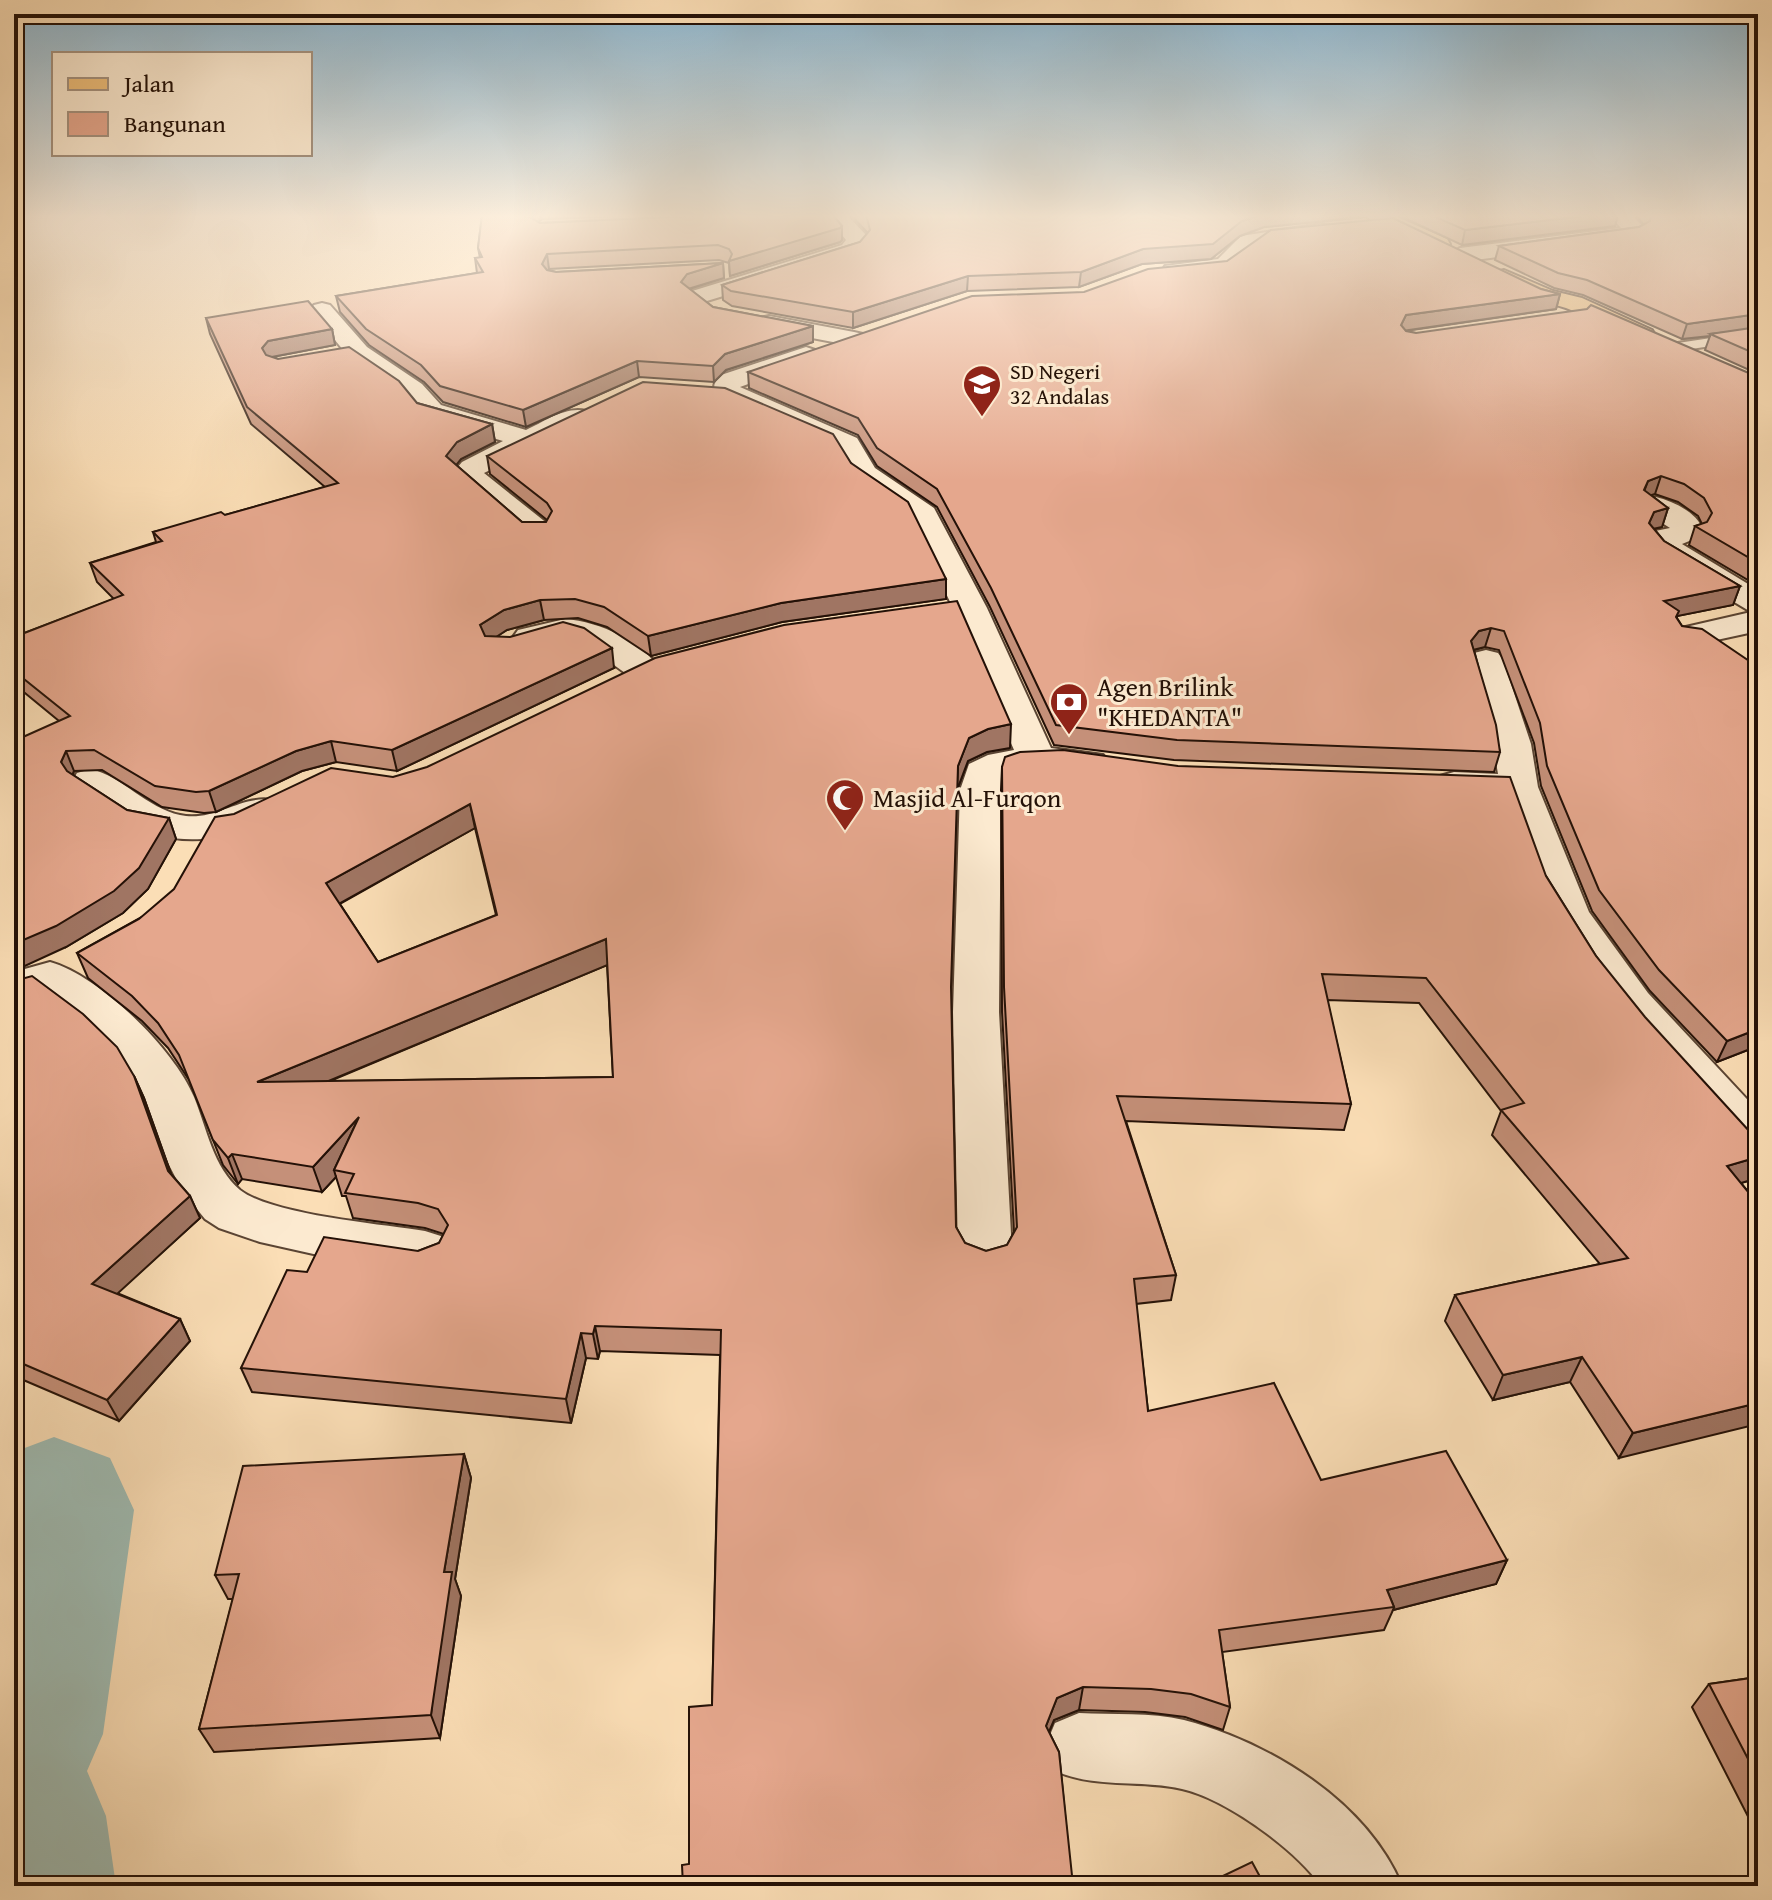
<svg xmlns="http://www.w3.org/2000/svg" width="1772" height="1900" viewBox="0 0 1772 1900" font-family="'Gentium Book Plus',serif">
<rect width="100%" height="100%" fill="#fbdeb6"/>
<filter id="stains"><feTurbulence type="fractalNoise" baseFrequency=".0025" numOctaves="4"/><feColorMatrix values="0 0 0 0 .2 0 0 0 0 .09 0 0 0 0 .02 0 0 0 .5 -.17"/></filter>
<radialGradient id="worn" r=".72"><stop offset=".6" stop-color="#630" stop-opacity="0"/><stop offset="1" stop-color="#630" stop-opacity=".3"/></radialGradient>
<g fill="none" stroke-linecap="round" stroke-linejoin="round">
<path fill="#9fbbb2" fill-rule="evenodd" d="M54 1437 110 1458 134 1510 103 1734 87 1771 106 1816 116 1886H14V1452Z"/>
<defs>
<path id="service" d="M1758 331V339L1671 352 1664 348 1671 344Z"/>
<g id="minor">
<path d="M826 215H847L865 234 868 243 858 255 697 304 689 302 685 297 689 292 842 245 846 240Z"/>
<path d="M1610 215H1632L1645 229 1644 233 1633 239 1460 262 1449 255 1460 248 1621 228Z"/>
<path d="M1321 224 1329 225 1332 230 1329 235 1256 246 1233 270 1173 278 1165 276 1162 271 1165 266 1218 259 1241 236Z"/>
<path d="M322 303 330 305 367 347 422 384 441 405 526 430C544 422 565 406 586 411L590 417 586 423 484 473 548 524 552 531 548 538 537 540 526 538 452 474 462 462 503 441 421 417 404 396 349 357 310 310 314 305Z"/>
<path d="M769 316 854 332 863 334 866 339 863 344 854 346 760 328 757 323 760 318Z"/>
<path d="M806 347 815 350 819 355 815 360 740 387 857 438 875 468 934 508 987 608 1051 748 1103 755 1109 763 1103 771C1069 780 1034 761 1001 778L999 1012 1012 1252 1004 1267 985 1273 966 1267 958 1252 953 1012 960 790 969 764 988 755 1014 750 953 608 910 519 853 479 836 449 718 397C712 388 713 383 721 375Z"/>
<path d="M1656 497C1673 501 1698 513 1703 530L1699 537 1682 544 1758 590V631L1689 646 1677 643 1672 636 1677 629 1751 612 1659 557 1645 539 1650 532 1670 528 1645 512 1641 506 1645 500Z"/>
<path d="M565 619C601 622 641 641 662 671L656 678C624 687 609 652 580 641 559 634 539 649 518 644L513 637 518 630Z"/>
<path d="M1486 650 1498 653 1503 660 1531 744 1538 787 1589 912 1648 993 1758 1111V1162L1740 1156C1671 1080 1597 1004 1547 913 1527 877 1520 835 1504 798L1440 792 1435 784 1440 776 1454 772 1498 774 1493 744 1469 660 1474 653Z"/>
<path d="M91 769C123 777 147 808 180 815 215 823 243 792 277 801L283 809C274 822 255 828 240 832 168 852 135 829 77 789L72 781 77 773Z"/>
<path d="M50 962C100 976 174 1049 194 1097 207 1129 213 1167 240 1190 272 1215 382 1224 425 1231L444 1237 452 1252 444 1267 425 1273 318 1255 260 1242 219 1228 205 1219 183 1192 168 1163 136 1078 110 1049 43 995 14 1003V972Z"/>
<path d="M1079 1713C1112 1715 1151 1712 1184 1720 1271 1743 1366 1801 1402 1886H1321C1295 1849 1226 1799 1182 1789 1138 1779 1098 1789 1055 1771L1045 1747 1055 1723Z"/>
</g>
<g id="primary">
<path d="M1366 215H1393L1447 239 1450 244 1439 251 1431 249 1369 219Z"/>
<path d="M1504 270 1553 291 1582 298 1652 330 1655 335 1652 340C1624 347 1592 317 1566 308 1539 300 1521 294 1496 282L1493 277 1496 272Z"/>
</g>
</defs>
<use href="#service" stroke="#5a4433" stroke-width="4"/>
<use href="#minor" stroke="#5a4433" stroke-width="4"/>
<use href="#primary" stroke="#241107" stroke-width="4"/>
<use href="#service" fill="#fcead0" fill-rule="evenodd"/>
<use href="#minor" fill="#fcead0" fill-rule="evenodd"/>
<use href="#primary" fill="#eebf7b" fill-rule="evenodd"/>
</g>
<g fill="#c59079" stroke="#241107" stroke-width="2" fill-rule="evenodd">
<path d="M482 215H651L542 219 538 222 540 223 689 216 688 215H833L842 226V240L840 242 730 276 729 263 719 260 549 269V270L556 272 723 263 724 278 689 289 713 307 813 326V342L726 370 714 382 639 377 526 427 443 402 424 382 369 345 340 312 336 296 477 273 475 258H480L478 248Z"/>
<path d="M851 215H1365L1364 217 1264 227 1240 236 1211 259 1142 264 1079 287 967 291 853 328 732 306 723 300 722 285 860 242 868 234 867 232Z"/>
<path d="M1398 215H1618L1615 226 1462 245Z"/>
<path d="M1636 215H1758V374L1705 350 1710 336 1682 339 1583 295 1554 288 1495 260 1499 246 1639 227 1644 225Z"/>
<path d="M1541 289 1560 294 1556 309 1405 331 1416 333 1758 377V586L1689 545 1695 526 1702 524 1698 516 1678 502 1655 494 1651 495 1668 508 1662 527 1654 529 1664 541 1740 586 1733 605 1677 616V618L1682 626 1758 667V1046L1717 1062 1650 991 1592 911 1541 786 1534 743 1499 650 1485 647 1474 650 1500 752 1494 772 1174 760 1054 745 990 607 937 507 877 466 858 435 749 388 748 372Z"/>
<path d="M206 318 332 329 335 345 272 357 417 403 492 424 495 442 461 459 456 465 522 522H546L547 520 490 474 487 456 851 463 946 579V599L782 622 651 656 607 627 578 618 544 620 507 630 497 636 614 668 397 771 336 762 302 771 216 812 204 813 162 807 102 770 74 771 73 775 127 810 169 818 176 839 148 889 123 913 66 947 59 721 14 684V637L114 599 97 582 90 563 156 542 153 532 225 515 325 487 251 424 210 334Z"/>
<path d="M1010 748 987 752 968 761 957 790 951 987 956 1227 965 1243 986 1251 1007 1245 1014 1232 1002 1012 1001 790 1002 767 1546 876 1596 956 1758 1178 1741 1183 1758 1204 1619 1458 1570 1382 1493 1400 1445 1321 1455 1295 1600 1264 1492 1135 1501 1111 1419 1003 1327 1000 1351 1104 1344 1130 1126 1121 1176 1275 1171 1300 1136 1304 1148 1411 1321 1480 1507 1560 1496 1584 1393 1610 1384 1630 1222 1652 1230 1707 1223 1730 1185 1717 1145 1712 1079 1710 1054 1720 1049 1732 1059 1752 1072 1886H683L689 1864 712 1705 720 1355 600 1351 598 1359 586 1358 571 1423 252 1392 241 1368 307 1272 418 1251 439 1243 444 1234 425 1228 353 1218 346 1196H342L336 1177 322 1192 242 1179 238 1184 223 1165 189 1080 168 1048 142 1021 88 978 77 953 393 777ZM475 828 496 915 378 962 340 904ZM607 965 613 1077 330 1081Z"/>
<path d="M14 981 134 1076 144 1098 171 1174 190 1196 200 1218 117 1293 180 1319 190 1341 119 1421 14 1376Z"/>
<path d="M464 1454 471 1478 455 1579 461 1596 440 1738 214 1752 199 1729 233 1599H228L215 1575Z"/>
<path d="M1758 1677V1836L1692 1707 1709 1684Z"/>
</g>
<g fill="#a07563" stroke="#241107" stroke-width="2">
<path d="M526 215H541L542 219 528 229Z"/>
<path d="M1261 215H1365L1364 217 1264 227 1240 236 1211 259 1142 264 1079 287 1081 272 1143 249 1242 221Z"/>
<path d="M1593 215H1618L1615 226 1462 245 1465 230Z"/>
<path d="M842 226V240L840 242 730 276 729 261Z"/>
<path d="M547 254 549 269 544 279 542 264Z"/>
<path d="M723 263 724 278 688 289 681 282 687 274Z"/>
<path d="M968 276 967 291 853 328V312Z"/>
<path d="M1560 294 1556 309 1402 331 1401 325 1406 315Z"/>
<path d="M1758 314V329L1710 334V336L1682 339 1687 324Z"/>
<path d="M813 326V342L726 370 714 382 713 366 725 354Z"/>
<path d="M332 329 335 345 272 357 266 365 262 348 268 341Z"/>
<path d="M637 361 639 377 526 427 523 410Z"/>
<path d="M492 424 495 442 461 459 449 474 446 456 457 442Z"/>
<path d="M1661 476 1655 494 1642 498 1638 508 1648 481Z"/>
<path d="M1668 508 1662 527 1648 530 1649 523 1654 512Z"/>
<path d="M946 579V599L782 622 651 656 648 636 781 603Z"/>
<path d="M1740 586 1733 605 1677 616 1672 631 1664 601Z"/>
<path d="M540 600 544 620 507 630 484 645 480 625 504 610Z"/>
<path d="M1491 628 1485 647 1473 650 1471 641 1479 631Z"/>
<path d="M612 648 614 668 397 771 392 750Z"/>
<path d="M1011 724 1010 748 987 752 968 761 957 790 958 766 969 738 988 729Z"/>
<path d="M331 741 336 762 302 771 216 812 209 791 296 751Z"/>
<path d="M66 751 74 771 69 783 61 762Z"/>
<path d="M470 804 475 828 333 907 326 883Z"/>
<path d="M169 818 176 839 148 889 123 913 66 947 14 971V944Z"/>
<path d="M606 939 610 964 266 1107 257 1082Z"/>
<path d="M1758 1029V1046L1717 1062 1727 1041Z"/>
<path d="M134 1076 144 1098 178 1193 168 1171Z"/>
<path d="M359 1117 334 1170 336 1177 322 1192 313 1167Z"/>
<path d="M232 1154 242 1179 238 1184 228 1158Z"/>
<path d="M1758 1157V1178L1714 1191 1727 1166Z"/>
<path d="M190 1196 200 1218 104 1306 92 1284Z"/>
<path d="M180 1319 190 1341 119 1421 107 1400Z"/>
<path d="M595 1326 600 1351 598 1359 593 1334Z"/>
<path d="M581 1333 586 1358 571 1423 566 1399Z"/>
<path d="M1582 1357 1570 1382 1493 1400 1503 1375Z"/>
<path d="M1758 1403V1424L1619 1458 1633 1433Z"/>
<path d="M464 1454 471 1478 455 1579 461 1596 440 1738 431 1715 444 1572Z"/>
<path d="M1507 1560 1496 1584 1393 1610 1394 1607 1387 1590Z"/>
<path d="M1083 1687 1079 1710 1054 1720 1042 1748 1046 1726 1057 1698Z"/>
</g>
<g fill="#e5a78d" stroke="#241107" stroke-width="2" fill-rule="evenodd">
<path d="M482 215H526L540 223 691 216 692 215H833L842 226 840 228 729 261 732 254 729 249 718 245 547 254 542 264 547 270 556 272 723 263 687 274 681 282 713 307 813 326 725 354 713 366 637 361 523 410 440 386 421 365 366 329 336 296 483 272 475 258 482 257 478 248Z"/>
<path d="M864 215H1261L1242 221 1213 244 1143 249 1081 272 968 276 853 312 731 291 722 285 860 242 870 230 867 218Z"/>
<path d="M1431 215H1593L1465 230Z"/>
<path d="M1651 215H1758V314L1687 324 1587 280 1558 273 1499 246 1639 227 1650 221Z"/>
<path d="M1393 218 1541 289 1560 294 1406 315 1401 325 1406 331 1416 333 1587 309 1591 305 1758 377V563L1695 526 1707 522 1712 513 1704 498 1684 484 1661 476 1648 481 1644 490 1668 508 1654 512 1649 523 1664 541 1740 586 1664 601 1679 611 1676 617 1682 626 1702 629 1758 667V1029L1727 1041 1659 970 1599 890 1547 766 1540 723 1504 631 1491 628 1479 631 1471 641 1496 725 1500 752 1177 740 1056 725 991 588 937 489 877 448 858 418 748 372 972 296 1084 292 1148 269 1227 261 1271 230Z"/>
<path d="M308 301 332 329 268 341 262 348 266 355 278 359 349 347 399 381 417 403 492 424 457 442 446 456 522 522H546L552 511 547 503 487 456 643 382 725 388 833 434 851 463 908 502 946 579 781 603 648 636 604 607 575 599 540 600 504 610 480 625 485 636 510 637 563 622 584 628 612 648 392 750 331 741 296 751 209 791 196 792 155 786 94 750 66 751 61 762 67 771 127 810 169 818 139 868 114 891 56 926 14 944V741L70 716 14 671V637L123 595 90 563 162 541 153 532 221 512 225 515 338 483 247 407 206 318Z"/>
<path d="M1758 327V355L1710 334Z"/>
<path d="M957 601 1011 724 988 729 969 738 958 766 951 987 956 1227 965 1243 986 1251 1007 1245 1017 1227 1004 987 1002 767 1005 757 1020 752 1063 750 1178 766 1510 777 1546 876 1596 956 1645 1017 1751 1133 1758 1135V1157L1727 1166 1758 1204V1403L1633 1433 1582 1357 1503 1375 1455 1295 1628 1258 1501 1110 1524 1103 1426 978 1322 974 1351 1104 1117 1096 1176 1275 1134 1279 1148 1411 1274 1383 1321 1480 1446 1451 1507 1560 1387 1590 1394 1607 1219 1630 1230 1707 1191 1694 1151 1689 1083 1687 1057 1698 1046 1726 1059 1752 1073 1885 683 1886 682 1865 689 1864V1707L712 1705 721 1330 595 1326 593 1334 581 1333 566 1399 241 1368 287 1270 307 1272 324 1237 418 1251 439 1243 448 1225 438 1209 418 1203 345 1193 354 1174 334 1170 359 1117 313 1167 232 1154 228 1158 213 1140 179 1055 158 1023 132 996 77 953 139 919 174 889 215 817 234 814 331 768 393 777 427 767 655 658 784 625ZM470 804 497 915 378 962 326 883ZM606 939 613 1077 257 1082Z"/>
<path d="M32 976 83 1014 117 1047 134 1076 168 1171 190 1196 92 1284 180 1319 107 1400 14 1360V981Z"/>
<path d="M464 1454 444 1572H452L431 1715 199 1729 239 1574 215 1575 243 1466Z"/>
<path d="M1758 1677V1778L1709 1684Z"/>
<path d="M1252 1862 1265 1886H1202Z"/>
</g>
<linearGradient id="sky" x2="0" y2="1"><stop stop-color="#8bb7d2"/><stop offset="0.45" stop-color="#fdf0de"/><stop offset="1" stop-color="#fdf0de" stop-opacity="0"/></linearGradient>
<rect width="1772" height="481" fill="url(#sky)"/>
<defs>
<symbol id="school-pin" viewBox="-11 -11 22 30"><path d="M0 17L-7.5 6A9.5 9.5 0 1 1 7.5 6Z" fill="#8f2418" stroke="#fcead0"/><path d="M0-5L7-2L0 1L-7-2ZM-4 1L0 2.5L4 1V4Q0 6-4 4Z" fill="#fff"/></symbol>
<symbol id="bank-pin" viewBox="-11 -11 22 30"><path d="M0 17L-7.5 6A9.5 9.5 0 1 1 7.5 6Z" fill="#8f2418" stroke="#fcead0"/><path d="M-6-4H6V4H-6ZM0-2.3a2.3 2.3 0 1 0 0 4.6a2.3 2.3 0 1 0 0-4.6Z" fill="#fff"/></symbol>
<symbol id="mosque-pin" viewBox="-11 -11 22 30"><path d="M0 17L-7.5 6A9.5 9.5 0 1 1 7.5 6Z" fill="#8f2418" stroke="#fcead0"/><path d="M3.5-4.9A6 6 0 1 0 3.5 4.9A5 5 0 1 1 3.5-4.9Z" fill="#fff"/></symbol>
</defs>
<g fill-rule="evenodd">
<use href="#school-pin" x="960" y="362" width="44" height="60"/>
<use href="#bank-pin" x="1047" y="680" width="44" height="60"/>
<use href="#mosque-pin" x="823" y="776" width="44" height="60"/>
</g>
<g text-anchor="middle" stroke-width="6" stroke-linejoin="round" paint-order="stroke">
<g font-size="22" fill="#241107" stroke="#fcead0" text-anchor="start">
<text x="1010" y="379">SD Negeri<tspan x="1010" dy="25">32 Andalas</tspan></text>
</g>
<g font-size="26" fill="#241107" stroke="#fcead0" text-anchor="start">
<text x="1097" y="696">Agen Brilink<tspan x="1097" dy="30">"KHEDANTA"</tspan></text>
<text x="873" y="807">Masjid Al-Furqon</text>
</g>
</g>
<rect width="1772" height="1900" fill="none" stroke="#fbdeb6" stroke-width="48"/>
<rect x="16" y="16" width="1740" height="1868" fill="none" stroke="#241107" stroke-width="4"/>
<rect x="24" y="24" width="1724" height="1852" fill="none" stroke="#241107" stroke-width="2"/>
<rect x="52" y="52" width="260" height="104" fill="#fcead0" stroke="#a69380" stroke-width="2"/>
<rect x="68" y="78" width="40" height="12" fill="#eebf7b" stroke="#a69380" stroke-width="2"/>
<text x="124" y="92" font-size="24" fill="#241107">Jalan</text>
<rect x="68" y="112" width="40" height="24" fill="#e5a78d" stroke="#a69380" stroke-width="2"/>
<text x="124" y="132" font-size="24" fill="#241107">Bangunan</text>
<rect width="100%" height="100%" filter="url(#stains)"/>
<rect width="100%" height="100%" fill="url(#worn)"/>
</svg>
